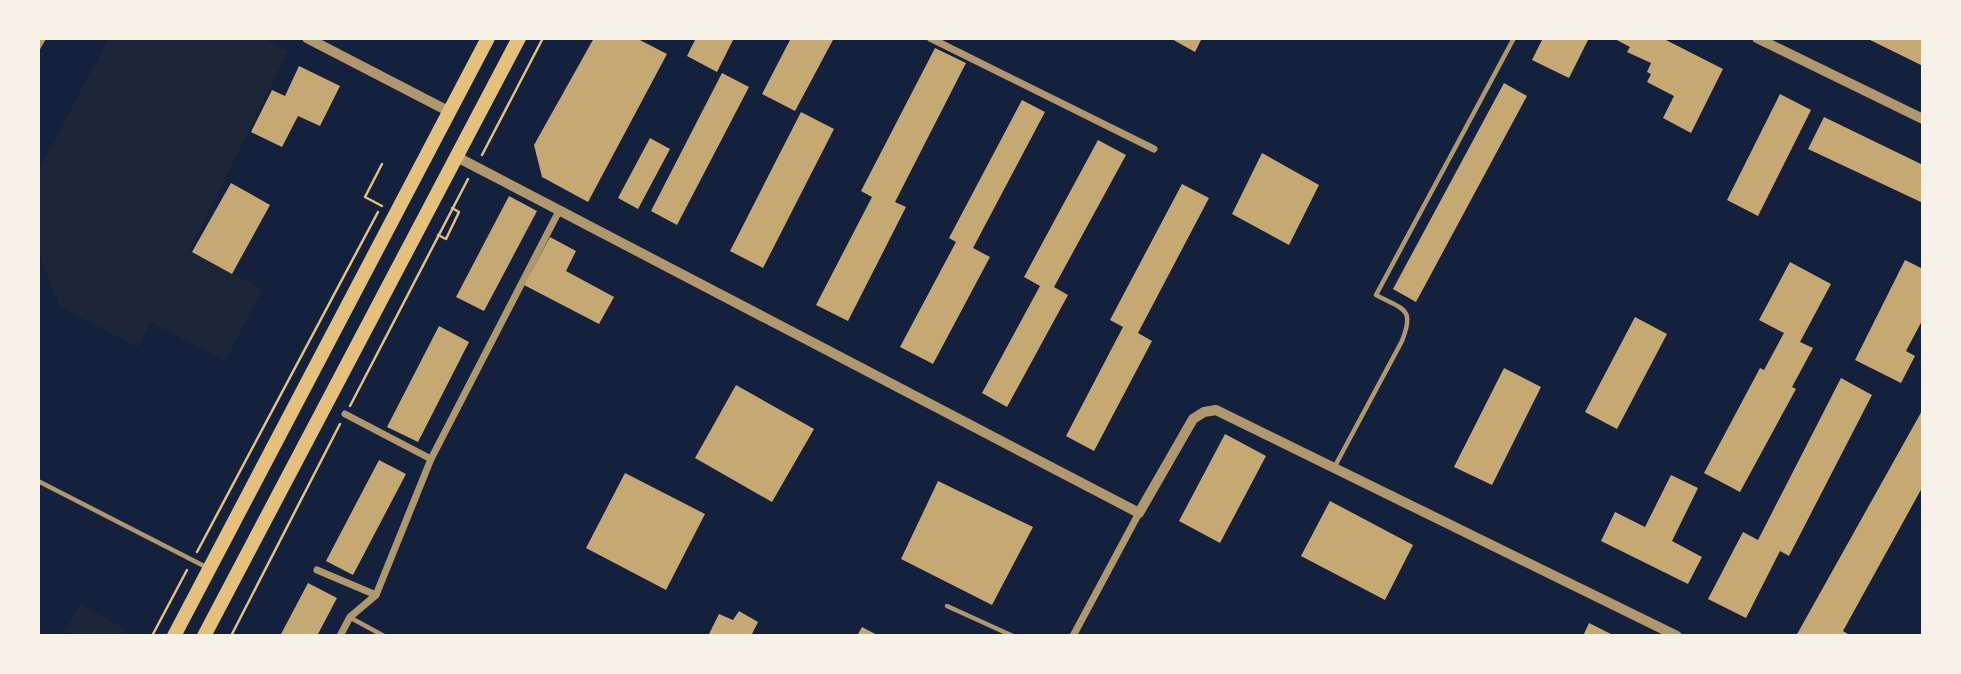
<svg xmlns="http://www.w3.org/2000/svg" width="1961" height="674" viewBox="0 0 1961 674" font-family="Roboto,sans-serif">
<rect width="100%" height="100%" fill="#14213d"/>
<g fill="#1d2539">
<path d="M108 39H265L288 51 189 251 263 289 225 361 151 322 138 347 60 307 39 255 38 172Z"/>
<path d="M80 604 125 629 122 635H63Z"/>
</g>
<g fill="#c6a872">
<path d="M594 38H636L667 54 588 202 542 177 534 145Z"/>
<path d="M696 38H734L717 72 687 56Z"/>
<path d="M791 38H834L795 111 762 94Z"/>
<path d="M1170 38H1202L1195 52Z"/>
<path d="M1543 38H1589L1569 78 1532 60Z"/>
<path d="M1613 38H1662L1723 69 1691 133 1663 118 1674 96 1647 82 1651 74 1647 72 1651 63 1627 52 1630 47Z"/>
<path d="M1866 38H1923V66Z"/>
<path d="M935 48 966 63 895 202 906 207 848 321 816 305 872 197 861 191Z"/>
<path d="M299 66 340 86 320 126 298 116 282 147 251 132 272 90 285 96Z"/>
<path d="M722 73 749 87 677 225 651 211Z"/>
<path d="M1504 83 1527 96 1416 302 1393 289Z"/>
<path d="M1780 94 1811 110 1758 216 1727 200Z"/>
<path d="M1022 100 1045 112 973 248 990 257 933 364 900 347 956 242 949 238Z"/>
<path d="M801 112 834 129 763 268 730 251Z"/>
<path d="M1824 117 1923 165V203L1808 149Z"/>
<path d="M650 138 670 149 638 209 618 198Z"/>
<path d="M1098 140 1126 155 1054 287 1068 295 1007 407 982 393 1040 286 1024 277Z"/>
<path d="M1262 153 1319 185 1289 245 1232 214Z"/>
<path d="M231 183 270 205 232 274 192 252Z"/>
<path d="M1182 184 1209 198 1138 333 1152 341 1094 451 1066 436 1123 327 1110 320Z"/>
<path d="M509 196 537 211 484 311 456 297Z"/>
<path d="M550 237 576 251 566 271 614 297 599 324 524 285Z"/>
<path d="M1905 260 1923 269V319L1906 351 1915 356 1901 383 1855 360Z"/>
<path d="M1790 262 1831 284 1800 342 1813 348 1792 387 1796 389 1740 492 1704 473 1760 368 1764 370 1784 333 1759 320Z"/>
<path d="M1635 317 1667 334 1617 429 1585 412Z"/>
<path d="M439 326 469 342 418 442 387 427Z"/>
<path d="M1504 368 1541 387 1492 485 1454 467Z"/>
<path d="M1841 378 1872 395 1789 556 1780 551 1746 618 1708 599 1743 532 1758 540Z"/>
<path d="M736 385 814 429 772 502 695 458Z"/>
<path d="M1923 409V486L1843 631 1851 636H1796Z"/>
<path d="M1225 434 1266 456 1220 543 1179 521Z"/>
<path d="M379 460 406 474 353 575 326 561Z"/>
<path d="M625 473 705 514 666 590 586 548Z"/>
<path d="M1671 475 1698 488 1672 541 1702 557 1688 584 1601 541 1615 512 1645 527Z"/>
<path d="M938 481 1033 527 992 605 901 559Z"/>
<path d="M1330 501 1413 545 1385 600 1301 556Z"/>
<path d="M308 583 337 598 317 636H280Z"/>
<path d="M739 611 758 622 751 636H708L719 614 733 620Z"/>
<path d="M1589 623 1615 636H1583Z"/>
<path d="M862 627 879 636H857Z"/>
</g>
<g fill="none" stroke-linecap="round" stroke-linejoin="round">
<g stroke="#e5c07b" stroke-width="2.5">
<path d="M482 155 543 38"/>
<path d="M382 164 365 197 382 206"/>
<path d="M438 235 446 239 459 212 452 208"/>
<path d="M350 406 468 179"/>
<path d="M197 552 378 212"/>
<path d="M152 636 187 570"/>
<path d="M231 636 340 424"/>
</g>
<g stroke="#b1986c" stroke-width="4.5">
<path d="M38 48 44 38"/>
<path d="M1335 466 1402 341C1415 308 1404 310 1376 295L1514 38"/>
<path d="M38 481 206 567"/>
<path d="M947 606 1013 636"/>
<path d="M351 618 384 636"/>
</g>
<g stroke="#b1986c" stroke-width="7">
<path d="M930 38 1154 149"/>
<path d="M431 459 559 211"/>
<path d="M317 570 376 595"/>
<path d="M340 636 350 617 376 595 431 459 345 414"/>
<path d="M1073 636 1139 513"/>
</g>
<g stroke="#b1986c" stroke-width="10">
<path d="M307 38 450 112"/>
<path d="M1757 38 1923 119"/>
<path d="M457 157 1139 513 1193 419 1204 412 1216 410 1677 636"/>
</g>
<g stroke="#e5c07b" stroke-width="14">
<path d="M174 636 488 38"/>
<path d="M204 636 519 38"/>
</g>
</g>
<rect width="1961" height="674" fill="none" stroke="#f6f1e7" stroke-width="80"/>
</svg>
